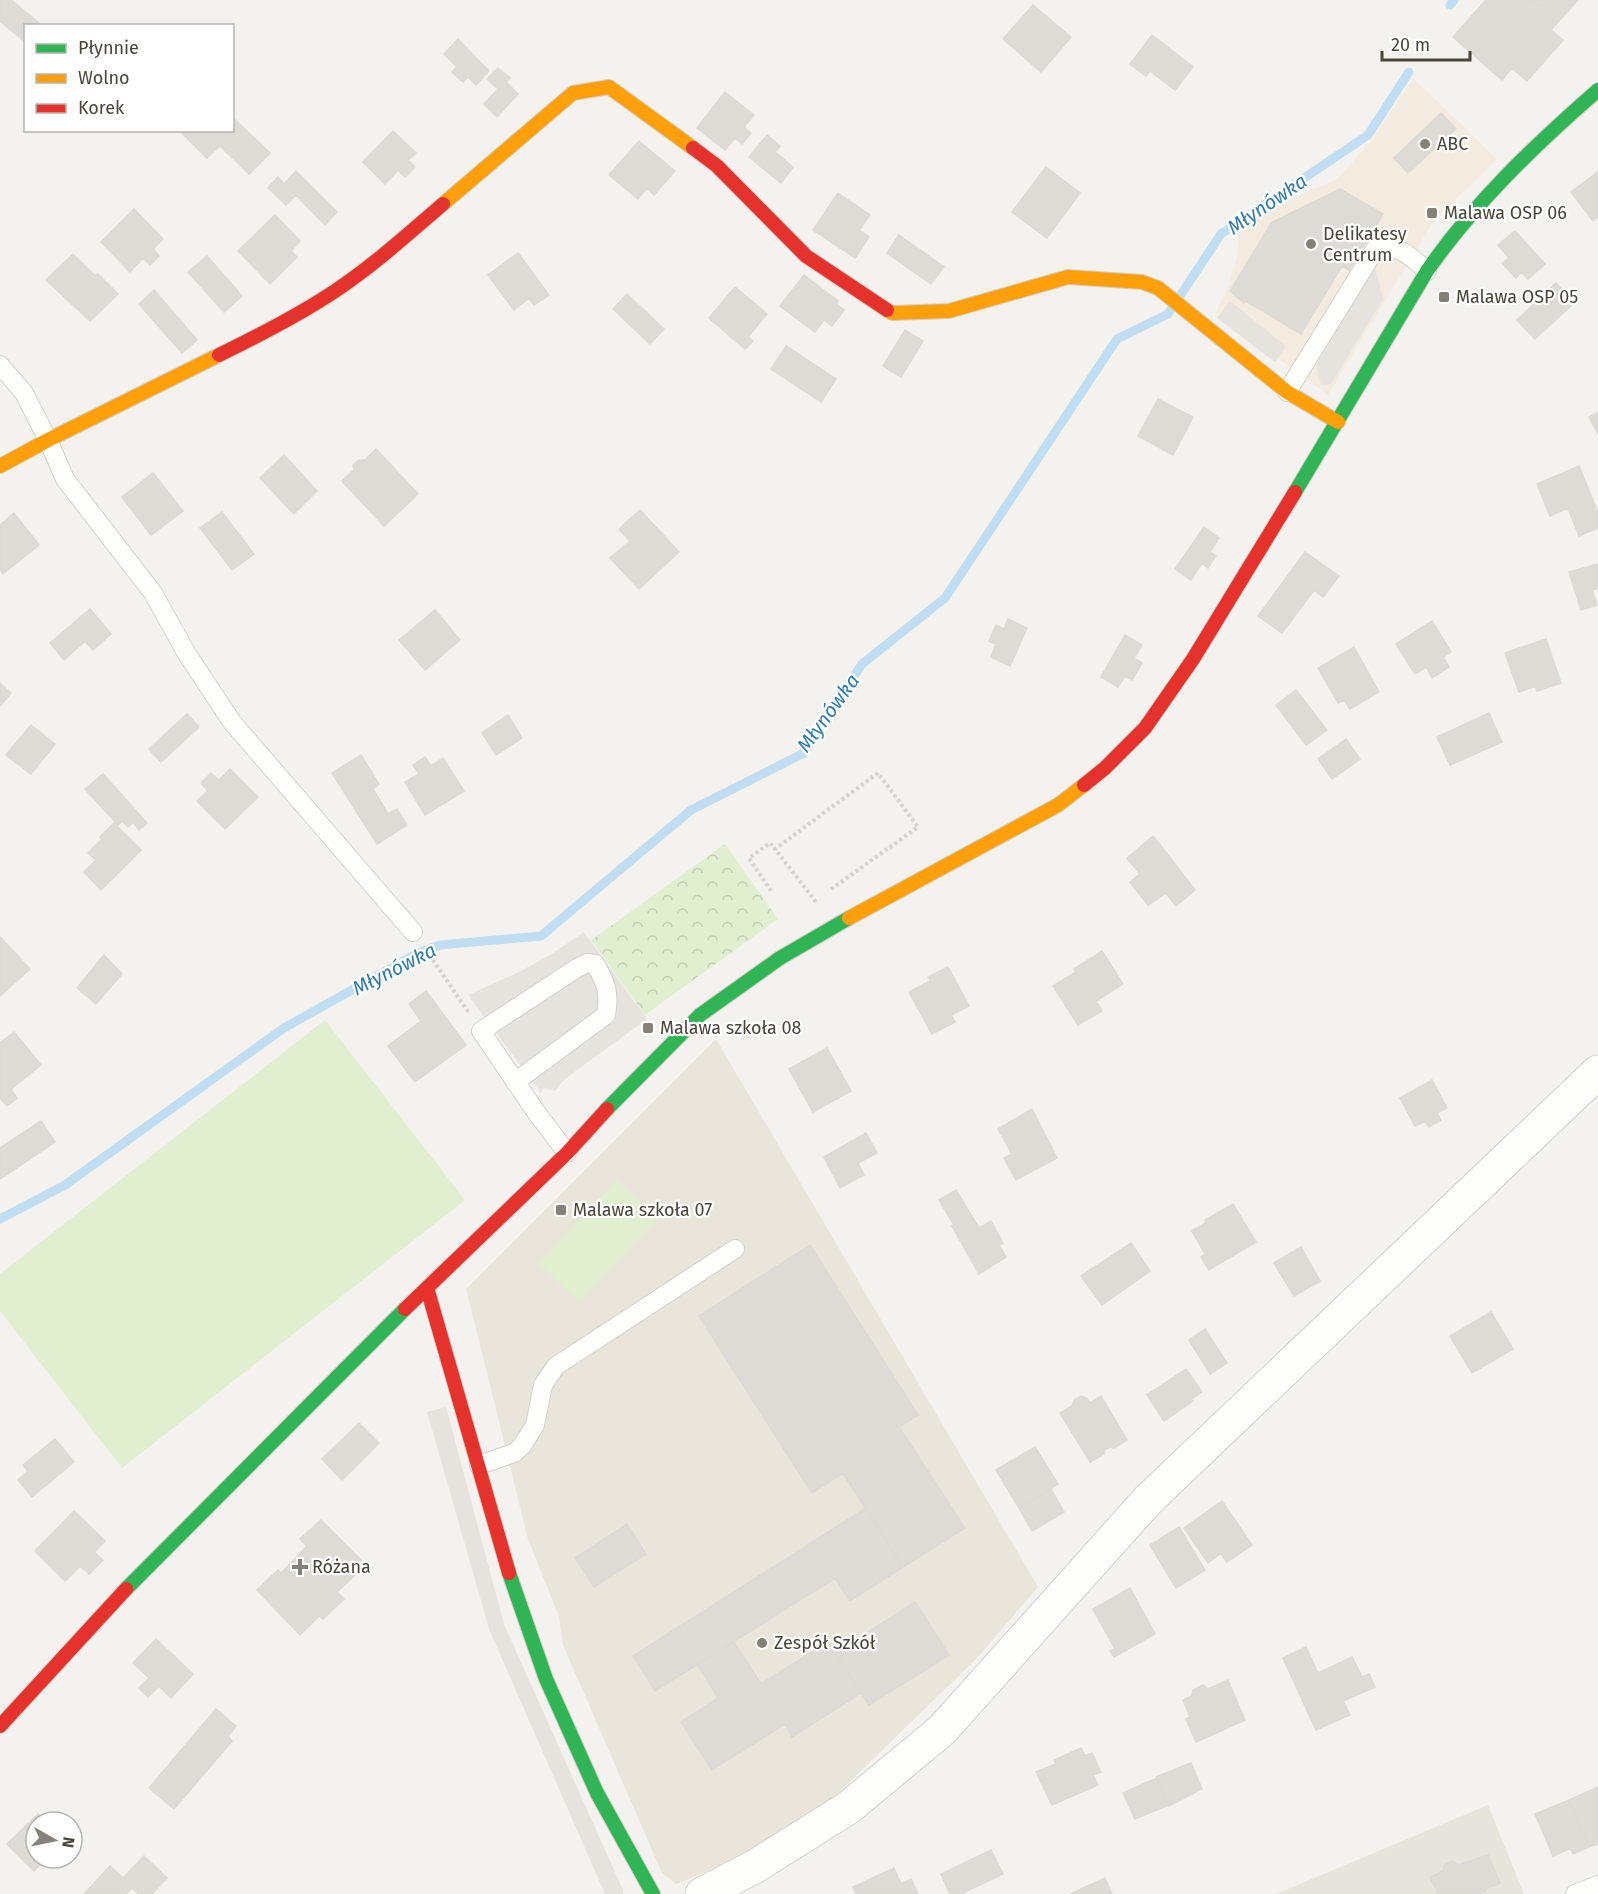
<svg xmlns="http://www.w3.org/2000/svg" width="1598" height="1894" font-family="'Fira Sans',sans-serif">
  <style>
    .residential { fill: #e7e4dc }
    .commercial { fill: #f3ebdf }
    .education { fill: #eae5da }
    .park { fill: url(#park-crowns) }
    .pitch { fill: #e1eecf }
    .parking { fill: #e6e3df }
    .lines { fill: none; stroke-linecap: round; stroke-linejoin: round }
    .stream { stroke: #c0ddf1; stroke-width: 9 }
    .building { fill: #dedbd6; stroke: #dcd9d4; stroke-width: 1.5 }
    .lane-casing { stroke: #d2d0cb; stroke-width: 20 }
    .street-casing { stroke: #d2d0cb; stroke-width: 35 }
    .fast-casing { stroke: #d3cfc5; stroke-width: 16 }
    .slow-casing { stroke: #d3cfc5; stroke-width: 16 }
    .jam-casing { stroke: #d3cfc5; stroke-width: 16 }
    .path { stroke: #d3d2cc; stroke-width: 4; stroke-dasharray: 3 3; stroke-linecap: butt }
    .lane { stroke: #fdfdfc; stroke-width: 18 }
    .street { stroke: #fdfdfc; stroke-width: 33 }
    .fast { stroke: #30b455; stroke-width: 14 }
    .slow { stroke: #ff9f0a; stroke-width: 14 }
    .jam { stroke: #e5322d; stroke-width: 14 }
    .poi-dot { fill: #868178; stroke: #fff; stroke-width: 2 }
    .labels { text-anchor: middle; stroke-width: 4.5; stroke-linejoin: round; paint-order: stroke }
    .poi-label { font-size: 18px; fill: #4b4439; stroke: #fff; text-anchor: start }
    .water-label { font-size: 20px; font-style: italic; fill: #2e7ab2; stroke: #fff }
  </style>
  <defs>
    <pattern id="park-crowns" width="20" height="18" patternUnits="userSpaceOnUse" patternTransform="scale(1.5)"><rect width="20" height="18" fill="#e1eecf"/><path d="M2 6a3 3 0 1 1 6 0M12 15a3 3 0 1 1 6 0" fill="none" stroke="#c3cdb2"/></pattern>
  </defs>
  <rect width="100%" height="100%" fill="#f4f2ee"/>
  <path class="residential" d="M1488 1805 1524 1894H1276Z"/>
  <path class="commercial" d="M1413 78 1497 159 1433 222 1328 395 1216 313 1227 289 1237 257 1239 229 1272 207 1337 179 1372 140Z"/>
  <path class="education" d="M716 1039 1038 1587 977 1658 830 1801 727 1864 676 1884 662 1873 563 1645 559 1617 528 1539 466 1289Z"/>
  <path class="park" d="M725 844 778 919 645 1015 591 940Z"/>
  <path class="pitch" d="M325 1020 465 1200 122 1468 0 1311V1274Z
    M617 1180 658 1219 579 1302 538 1263Z"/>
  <path class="parking" d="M1375 267 1383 299 1331 384 1321 385 1316 365Z
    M1230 301 1286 346 1275 362 1217 318Z
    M584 932 647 1019 573 1073 563 1081 555 1091 543 1088 541 1093 468 995 521 971 553 953Z
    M446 1407 504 1624 623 1890V1894H605L489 1629 427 1412Z"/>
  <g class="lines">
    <path class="stream" d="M1450 5 1454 0
      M0 1219 65 1185 284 1028 418 953 440 945 541 936 691 810 804 753 862 664 945 598 1117 339 1168 314 1221 234 1368 135 1409 72"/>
  </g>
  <path class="building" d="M0 0H11L39 23 36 26H26L24 41 0 21Z
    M1486 0H1532L1557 23 1551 30 1563 40 1527 81 1512 68 1502 80 1453 37Z
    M1532 0H1578L1557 23Z
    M1033 5 1071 37 1041 72 1003 39Z
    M1152 35 1193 67 1175 90 1150 71 1146 76 1130 64Z
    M458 39 489 71 476 85 468 77 463 82 452 72 457 67 444 54Z
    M498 68 510 78 506 82 518 94 497 117 484 104 498 89 487 79Z
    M725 92 754 115 744 127 751 133 742 144 735 138 725 150 697 128Z
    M1441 113 1456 129 1408 173 1394 158Z
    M232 117 270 153 249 174 220 146 207 158 179 130H232Z
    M393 131 416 153 408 160 415 167 405 177 398 170 385 184 363 162Z
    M767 135 780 146 775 152 793 167 781 183 749 157Z
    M639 141 675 171 654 195 647 188 638 199 609 175Z
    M1046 167 1080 193 1047 238 1012 212Z
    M296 171 337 212 325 225 296 195 286 205 268 188 278 177 284 184Z
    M1598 172V217L1593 221 1571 192Z
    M1340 189 1383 214 1349 270 1342 266 1301 334 1246 301 1244 303 1230 291 1272 222Z
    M838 193 870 215 859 230 869 237 855 258 813 230Z
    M134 209 163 239 153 249 159 256 150 265 143 258 130 272 101 242Z
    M275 215 300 241 291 251 297 257 270 284 238 251Z
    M1515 231 1545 264 1528 279 1521 272 1516 278 1502 263 1509 258 1498 245Z
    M899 235 944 267 931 284 887 253Z
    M518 253 549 295 534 305 529 298 514 310 488 275Z
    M73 254 95 276 98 274 118 294 90 321 46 280Z
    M207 256 242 296 224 312 188 272Z
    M804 275 838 301 836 304 844 310 832 326 824 320 815 332 780 306Z
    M1556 283 1574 303 1535 339 1517 320Z
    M735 287 767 314 748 337 753 341 745 349 709 318Z
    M154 290 197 340 182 353 139 304Z
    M627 294 664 329 650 344 613 309Z
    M905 330 923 341 901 377 883 366Z
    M786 346 836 379 821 402 771 369Z
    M1158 399 1193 417 1173 455 1138 436Z
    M1598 412V434L1589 417Z
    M376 449 418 494 384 526 342 481 354 470 353 465 359 460H365Z
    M284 455 317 491 294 514 260 478Z
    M1579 466 1598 513V528L1579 536 1568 508 1550 516 1537 484Z
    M153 473 183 511 151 535 122 497Z
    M640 510 679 552 639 589 610 558 630 541 619 529Z
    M222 512 254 554 232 570 200 528Z
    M14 513 39 545 3 574 0 569V525Z
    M1204 527 1219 538 1210 552 1216 556 1208 568 1202 563 1191 580 1175 569Z
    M1305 552 1339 576 1323 597 1314 590 1282 633 1258 616Z
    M1598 564V588L1592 590 1597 605 1581 610 1569 572Z
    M90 609 111 634 93 650 85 641 64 660 50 643Z
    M435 610 460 640 425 670 399 640Z
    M1008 619 1027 628 1010 666 991 657 996 644 989 641 996 625 1004 629Z
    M1432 621 1451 652 1443 657 1449 667 1432 678 1426 667 1415 674 1396 644Z
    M1125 635 1142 645 1134 658 1142 663 1132 680 1125 676 1118 687 1101 677Z
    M1546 639 1561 683 1537 691 1535 686 1519 692 1505 653Z
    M1354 647 1379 692 1350 709 1344 700 1338 703 1318 668Z
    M0 683 11 693 0 706Z
    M1296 690 1327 730 1306 745 1276 705Z
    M1489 713 1502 742 1450 765 1437 737Z
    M187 714 199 727 161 762 149 749Z
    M508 715 522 738 496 755 482 733Z
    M31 725 55 744 31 774 6 755Z
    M1346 739 1360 759 1332 779 1318 759Z
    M361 755 379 784 373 789 388 814 397 809 407 825 377 844 332 773Z
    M425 757 431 766 443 758 464 791 425 815 405 782 419 774 413 765Z
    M230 769 258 797 225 829 197 801 208 791 201 783 211 773 219 780Z
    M103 774 147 823 139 830 133 822 128 827 122 821 118 825 85 789Z
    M114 823 141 850 101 890 84 872 96 860 88 853 102 839 100 837Z
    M1153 836 1195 890 1176 906 1166 893 1148 905 1130 882 1140 874 1127 858Z
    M0 937 30 969 0 996Z
    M1102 951 1123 984 1096 1001 1102 1011 1078 1025 1053 986 1076 972 1074 969Z
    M104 955 122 974 96 1004 77 988Z
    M948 967 969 1006 951 1015 955 1022 932 1034 909 992 930 981 928 977Z
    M426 991 466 1045 415 1082 388 1046 421 1021 409 1004Z
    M14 1032 41 1065 11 1089 17 1098 7 1106 0 1098V1043Z
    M827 1048 851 1091 813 1112 789 1069Z
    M1432 1080 1447 1108 1437 1113 1441 1120 1429 1127 1425 1121 1415 1126 1400 1098Z
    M1032 1109 1057 1158 1016 1180 1004 1158 1012 1154 998 1129Z
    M41 1121 55 1142 0 1179V1148Z
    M866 1133 877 1153 858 1163 864 1175 840 1188 824 1157Z
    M956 1190 979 1228 991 1221 1003 1243 999 1245 1006 1257 979 1274 952 1226 954 1225 939 1200Z
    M1233 1204 1256 1242 1209 1270 1201 1257 1205 1254 1192 1231 1206 1223 1205 1220Z
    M1131 1243 1150 1271 1102 1305 1081 1276Z
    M810 1245 918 1415 899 1427 965 1528 903 1567 843 1473 812 1493 699 1316Z
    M1301 1247 1320 1281 1294 1296 1274 1263Z
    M1491 1312 1513 1349 1472 1373 1450 1336Z
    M1205 1329 1227 1363 1210 1374 1189 1340Z
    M1186 1369 1202 1392 1191 1399 1193 1401 1164 1421 1147 1395Z
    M1081 1396 1087 1398 1090 1403 1101 1396 1127 1440 1114 1448 1110 1447 1104 1450V1454L1090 1462 1060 1413 1072 1406 1074 1400Z
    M359 1423 379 1443 342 1480 322 1459Z
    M55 1439 74 1462 32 1497 18 1480 28 1471 23 1465Z
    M1035 1447 1058 1484 1019 1508 996 1470Z
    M1051 1489 1064 1512 1032 1531 1019 1508Z
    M1222 1501 1252 1545 1227 1562 1221 1553 1208 1563 1184 1528Z
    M866 1508 903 1567 850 1601 835 1578 655 1691 633 1656Z
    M74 1511 105 1541 94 1552 103 1560 89 1574 80 1566 65 1581 35 1551Z
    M321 1520 366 1565 337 1592 344 1599 323 1619 319 1616 300 1635 257 1590 278 1570 281 1573 307 1546 300 1539Z
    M627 1524 646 1554 594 1587 575 1558Z
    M1179 1527 1205 1570 1176 1588 1150 1545Z
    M1130 1588 1155 1634 1114 1657 1110 1651 1115 1649 1093 1609Z
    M915 1602 949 1655 869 1705 835 1653Z
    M156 1639 193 1674 171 1698 159 1686 148 1697 139 1688 149 1678 133 1663Z
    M734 1642 761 1684 828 1642 861 1693 792 1737 785 1724 712 1770 681 1722 718 1698 697 1664Z
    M1306 1647 1318 1673 1352 1657 1362 1677 1369 1674 1375 1687 1343 1701 1350 1715 1316 1730 1283 1658Z
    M1228 1680 1245 1720 1196 1742 1186 1719 1190 1717 1183 1700 1192 1696 1193 1690 1203 1685 1208 1689Z
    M216 1709 236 1726 228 1736 232 1741 174 1809 149 1788Z
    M1081 1748 1085 1756 1092 1753 1101 1772 1093 1775 1098 1785 1052 1805 1036 1772 1056 1764 1054 1760Z
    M1191 1763 1202 1789 1169 1806 1156 1777Z
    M1157 1778 1168 1805 1135 1819 1123 1793Z
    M1598 1787V1844L1589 1847 1569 1800Z
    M1569 1800 1589 1847 1573 1854 1571 1848 1553 1856 1535 1814Z
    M38 1814 47 1822H36V1858H47L34 1871 7 1844Z
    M991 1850 1003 1874 961 1894H950L941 1874Z
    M1488 1855 1500 1883 1484 1889 1486 1891 1479 1894H1438L1430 1877 1443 1871 1444 1865 1453 1861 1458 1865Z
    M144 1856 167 1878 152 1894H139L132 1888 126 1894H84L110 1866 123 1878Z
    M894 1868 901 1884 911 1879 918 1894H856L853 1887Z
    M1105 1878 1112 1894H1070Z"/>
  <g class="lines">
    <defs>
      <path id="lane" d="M0 365 24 393 48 440 65 479 153 593 187 654 232 722 413 932
        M1287 392 1376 248C1402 246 1409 255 1427 271
        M515 1082 606 1015C610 994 606 982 595 964L587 963 577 968 481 1031 536 1112 567 1153
        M479 1465 514 1453 522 1446 535 1425 543 1385 556 1366 735 1249
        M1575 1894 1598 1885"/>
      <path id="street" d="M702 1894 754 1867 848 1808 942 1730 1148 1500 1598 1072"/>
      <path id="fast" d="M1295 492 1427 271C1475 202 1535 145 1598 90
        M607 1109 700 1015 780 958 849 918
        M509 1573 546 1679 597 1793 653 1894
        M126 1589 405 1309"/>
      <path id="slow" d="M443 204 573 93 609 87 693 148
        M887 310 892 313 949 311 1068 277 1142 282 1158 288 1287 392 1338 422
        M0 466 48 440 219 355
        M849 918 1058 805 1084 785"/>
      <path id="jam" d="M693 148 717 166 806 256 887 310
        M219 355C258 336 299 315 335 291 374 265 408 234 443 204
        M1084 785 1105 768 1145 728 1193 659 1295 492
        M427 1288 509 1573
        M405 1309 567 1153 607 1109
        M0 1726 126 1589"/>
    </defs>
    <use href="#lane" class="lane-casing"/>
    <use href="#street" class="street-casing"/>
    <use href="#fast" class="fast-casing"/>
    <use href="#slow" class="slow-casing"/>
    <use href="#jam" class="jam-casing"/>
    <path class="path" d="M771 891 749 858 770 843 775 849
      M816 902 775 849 878 773 918 827 830 890
      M426 950 469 1013"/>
    <use href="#lane" class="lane"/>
    <use href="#street" class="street"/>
    <use href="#fast" class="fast"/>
    <use href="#slow" class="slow"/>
    <use href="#jam" class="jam"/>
  </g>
  <g class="poi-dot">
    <circle cx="1425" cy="144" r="6"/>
    <rect x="1426" y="207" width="12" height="12" rx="3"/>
    <circle cx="1311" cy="244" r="6"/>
    <rect x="1438" y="291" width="12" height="12" rx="3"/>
    <rect x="642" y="1022" width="12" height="12" rx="3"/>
    <rect x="555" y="1204" width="12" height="12" rx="3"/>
    <path d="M297 1558h6v6h6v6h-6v6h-6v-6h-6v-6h6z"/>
    <circle cx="762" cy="1643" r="6"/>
  </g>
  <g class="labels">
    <g class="poi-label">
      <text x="1437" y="150">ABC</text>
      <text x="1444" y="219">Malawa OSP 06</text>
      <text x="1323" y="240">Delikatesy<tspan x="1323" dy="21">Centrum</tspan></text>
      <text x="1456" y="303">Malawa OSP 05</text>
      <text x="660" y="1034">Malawa szkoła 08</text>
      <text x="573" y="1216">Malawa szkoła 07</text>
      <text x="312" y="1573">Różana</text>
      <text x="774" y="1649">Zespół Szkół</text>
    </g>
    <g class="water-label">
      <text transform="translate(1267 204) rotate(-34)" y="7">Młynówka</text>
      <text transform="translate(828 713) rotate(-54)" y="7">Młynówka</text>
      <text transform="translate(394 969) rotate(-27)" y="7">Młynówka</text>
    </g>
  </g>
  <rect x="24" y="24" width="210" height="108" fill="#ffffff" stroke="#b7b4b0" stroke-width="1.5"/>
  <rect x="36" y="44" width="30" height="9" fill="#30b455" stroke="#b7b4b0" stroke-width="1.5"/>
  <text x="78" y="54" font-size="18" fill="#4b4439">Płynnie</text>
  <rect x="36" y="74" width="30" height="9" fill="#ff9f0a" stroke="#b7b4b0" stroke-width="1.5"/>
  <text x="78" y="84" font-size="18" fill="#4b4439">Wolno</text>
  <rect x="36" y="104" width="30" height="9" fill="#e5322d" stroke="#b7b4b0" stroke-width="1.5"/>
  <text x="78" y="114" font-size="18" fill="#4b4439">Korek</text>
  <g transform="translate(54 1840) rotate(99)"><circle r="28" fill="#ffffff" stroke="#b7b4b0" stroke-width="1.5"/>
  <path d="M0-4.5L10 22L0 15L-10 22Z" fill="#868178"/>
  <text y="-9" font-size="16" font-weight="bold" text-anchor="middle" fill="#4b4439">N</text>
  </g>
  <path d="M1382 51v9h88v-9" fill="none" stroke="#4b4439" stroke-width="3"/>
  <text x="1391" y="51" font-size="18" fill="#4b4439" stroke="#ffffff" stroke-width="4.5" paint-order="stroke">20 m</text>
</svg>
